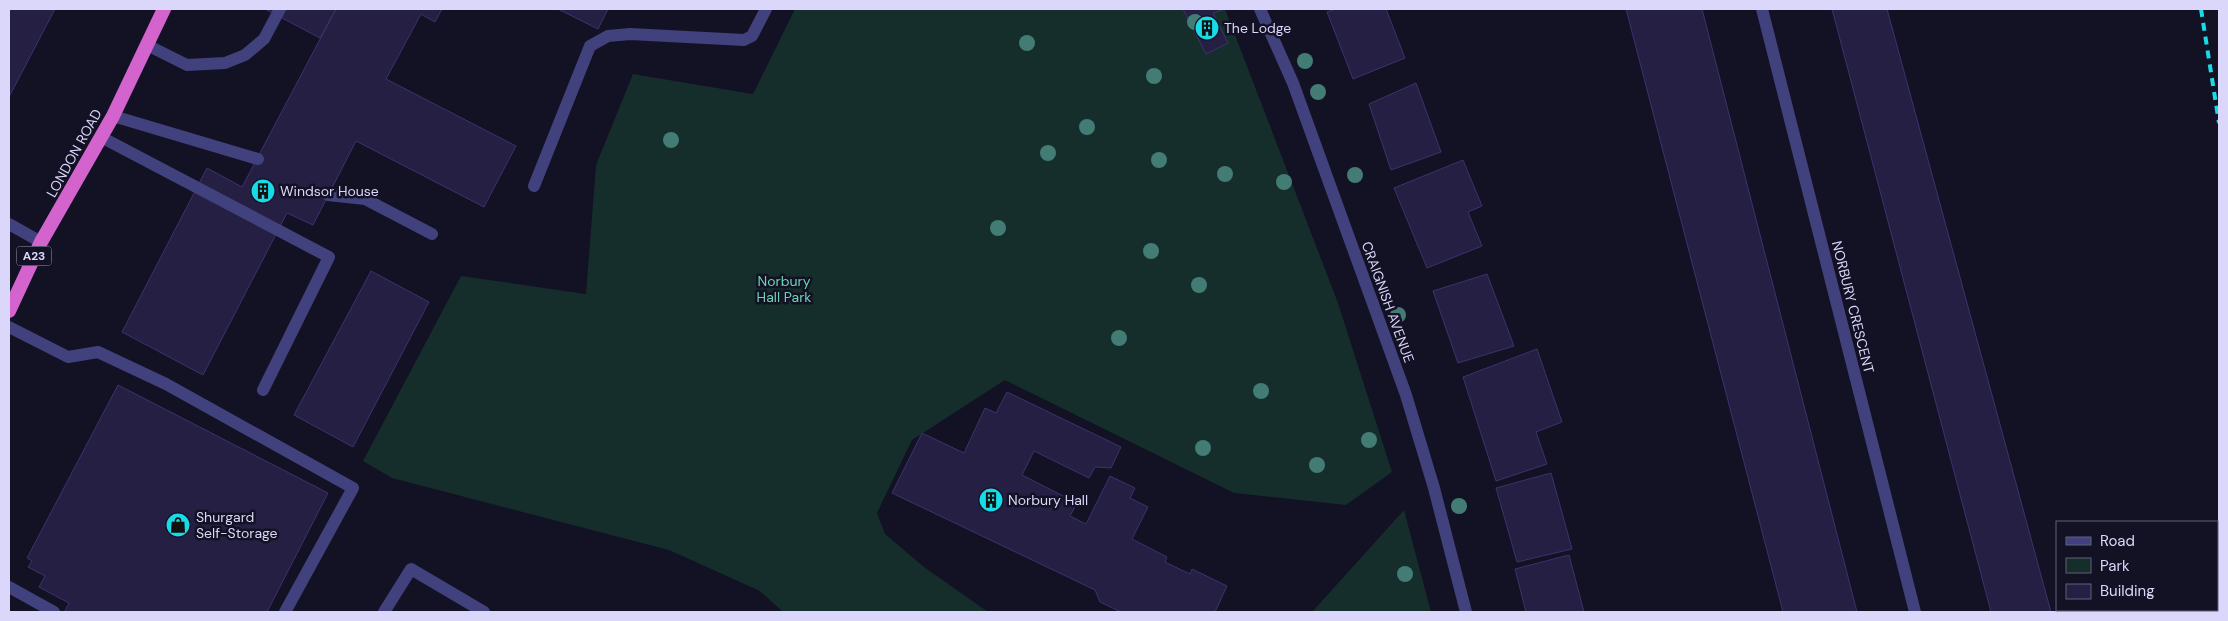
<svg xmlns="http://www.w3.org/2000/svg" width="2228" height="621" font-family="'DM Sans',sans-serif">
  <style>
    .green { fill: #152d2b }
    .building { fill: #251f43; stroke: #3c336c }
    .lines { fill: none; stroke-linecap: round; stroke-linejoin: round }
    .service { stroke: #41417e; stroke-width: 12 }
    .minor { stroke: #41417e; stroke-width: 12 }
    .trunk { stroke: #d464cd; stroke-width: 14 }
    .rail { stroke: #17dce8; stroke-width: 4; stroke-dasharray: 8 6; stroke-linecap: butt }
    .tree { fill: #437c74 }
    .labels { text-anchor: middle; stroke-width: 5; stroke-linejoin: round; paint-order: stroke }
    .shield { fill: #131124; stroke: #9e9cba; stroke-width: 1 }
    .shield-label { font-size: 12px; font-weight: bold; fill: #dad7fb }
    .poi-label { font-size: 14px; fill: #dad7fb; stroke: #131124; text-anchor: start }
    .street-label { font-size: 14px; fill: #dad7fb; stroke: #131124 }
    .park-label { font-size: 14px; fill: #6ad4b5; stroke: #131124 }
  </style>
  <rect width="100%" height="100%" fill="#131124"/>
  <path class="green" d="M795 9H1225L1338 303 1392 472 1346 505 1234 493 1005 380 912 440 877 513 885 534 924 567 988 612H783L760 591 669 550 392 478 363 461 461 276 586 294 596 165 633 74 753 94Z
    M1404 510 1431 612H1312Z"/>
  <path class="building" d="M9 9H55L9 97Z
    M265 9H336L320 38Z
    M336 9H442L435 22 421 14 386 79 516 146 484 207 356 141 313 225 287 213 203 375 122 332 207 168 242 187Z
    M558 9H608L598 29Z
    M1183 9H1225L1213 13 1228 43 1206 54Z
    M1336 9H1386L1405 58 1353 79 1327 12Z
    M1626 9H1702L1857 612H1783Z
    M1832 9H1887L2051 612H1991Z
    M1416 83 1441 152 1391 170 1369 104Z
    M1463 160 1482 206 1468 212 1482 246 1427 268 1394 188Z
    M371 271 429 302 353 447 294 415Z
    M1487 274 1514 346 1458 363 1433 291Z
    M1537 349 1562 422 1536 432 1547 464 1496 481 1463 377Z
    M118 385 328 493 267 612H68L65 611 69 603 39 587 45 576 28 567 32 561 27 558Z
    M1007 392 1121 447 1111 468 1095 467 1089 478 1034 451 1022 475 1077 503 1070 516 1086 524 1110 476 1135 488 1130 498 1148 507 1132 539 1167 557 1165 562 1190 574 1192 569 1227 586 1215 612H1121L1100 602 1095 590 892 493 922 433 964 453 985 408 996 413Z
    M1551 473 1572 549 1517 562 1496 488Z
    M1569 555 1584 612H1526L1515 569Z"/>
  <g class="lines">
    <path class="service" d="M147 45 187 65 225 63 245 55 264 39 280 9
      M113 116 258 159
      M101 137 329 257 263 390
      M534 186 590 46 608 36 630 34 744 40 752 36 766 9
      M328 195 365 199 432 234
      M9 327 68 357 98 352 166 384 353 488 285 612
      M9 587 54 612
      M384 612 411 569 484 612"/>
    <path class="minor" d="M1260 9 1293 83 1406 395 1434 488 1466 612
      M1762 9 1915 612
      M9 224 41 242"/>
    <path class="trunk" d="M9 311 41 242 113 116 164 9"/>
    <path class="rail" d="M2201 9 2219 123"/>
  </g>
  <g class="tree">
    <circle cx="1195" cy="22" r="8"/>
    <circle cx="1027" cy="43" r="8"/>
    <circle cx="1305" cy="61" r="8"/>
    <circle cx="1154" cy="76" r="8"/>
    <circle cx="1318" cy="92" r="8"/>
    <circle cx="1087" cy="127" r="8"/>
    <circle cx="671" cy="140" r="8"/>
    <circle cx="1048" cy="153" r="8"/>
    <circle cx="1159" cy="160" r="8"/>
    <circle cx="1225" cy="174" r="8"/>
    <circle cx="1355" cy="175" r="8"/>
    <circle cx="1284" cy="182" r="8"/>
    <circle cx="998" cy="228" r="8"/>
    <circle cx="1151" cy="251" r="8"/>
    <circle cx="1199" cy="285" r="8"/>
    <circle cx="1398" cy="315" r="8"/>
    <circle cx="1119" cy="338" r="8"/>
    <circle cx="1261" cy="391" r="8"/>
    <circle cx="1369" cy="440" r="8"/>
    <circle cx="1203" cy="448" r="8"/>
    <circle cx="1317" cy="465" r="8"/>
    <circle cx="1459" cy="506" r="8"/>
    <circle cx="1405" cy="574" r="8"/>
  </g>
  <defs>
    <symbol id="building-disc" viewBox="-11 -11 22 22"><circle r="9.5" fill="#17dce8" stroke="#131124"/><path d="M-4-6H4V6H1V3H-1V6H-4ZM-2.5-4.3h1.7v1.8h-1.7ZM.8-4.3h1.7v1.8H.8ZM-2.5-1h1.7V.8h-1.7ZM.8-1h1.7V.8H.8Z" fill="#111"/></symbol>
    <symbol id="shop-disc" viewBox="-11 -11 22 22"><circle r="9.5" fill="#17dce8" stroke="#131124"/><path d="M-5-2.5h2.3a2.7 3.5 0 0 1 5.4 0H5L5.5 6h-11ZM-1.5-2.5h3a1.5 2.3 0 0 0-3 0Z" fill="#111"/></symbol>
  </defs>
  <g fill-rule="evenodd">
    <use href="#building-disc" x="1193" y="14" width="28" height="28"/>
    <use href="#building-disc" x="249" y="177" width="28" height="28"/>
    <use href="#building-disc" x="977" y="486" width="28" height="28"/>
    <use href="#shop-disc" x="164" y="511" width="28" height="28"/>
  </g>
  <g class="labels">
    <rect class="shield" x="16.5" y="246.5" width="35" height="19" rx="4"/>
    <g class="shield-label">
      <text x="34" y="260">A23</text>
    </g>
    <g class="poi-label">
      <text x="1224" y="33">The Lodge</text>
      <text x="280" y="196">Windsor House</text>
      <text x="1008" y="505">Norbury Hall</text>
      <text x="196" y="522">Shurgard<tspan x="196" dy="16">Self-Storage</tspan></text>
    </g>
    <g class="street-label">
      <text transform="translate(74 153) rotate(-61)" y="5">LONDON ROAD</text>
      <text transform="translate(1388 302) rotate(70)" y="5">CRAIGNISH AVENUE</text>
      <text transform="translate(1853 307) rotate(76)" y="5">NORBURY CRESCENT</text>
    </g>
    <g class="park-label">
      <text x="784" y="286">Norbury<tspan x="784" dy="16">Hall Park</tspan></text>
    </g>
  </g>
  <rect width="2228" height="621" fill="none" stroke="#dad7fb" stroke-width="20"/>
  <rect x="2056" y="521" width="162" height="90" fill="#131124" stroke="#63607a"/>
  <rect x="2066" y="537" width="25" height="8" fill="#41417e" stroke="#63607a"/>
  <text x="2100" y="546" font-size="15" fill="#dad7fb">Road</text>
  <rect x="2066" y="558" width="25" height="15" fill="#152d2b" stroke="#63607a"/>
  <text x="2100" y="571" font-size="15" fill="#dad7fb">Park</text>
  <rect x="2066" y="584" width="25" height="15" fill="#251f43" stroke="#63607a"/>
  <text x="2100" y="596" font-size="15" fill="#dad7fb">Building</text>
</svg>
